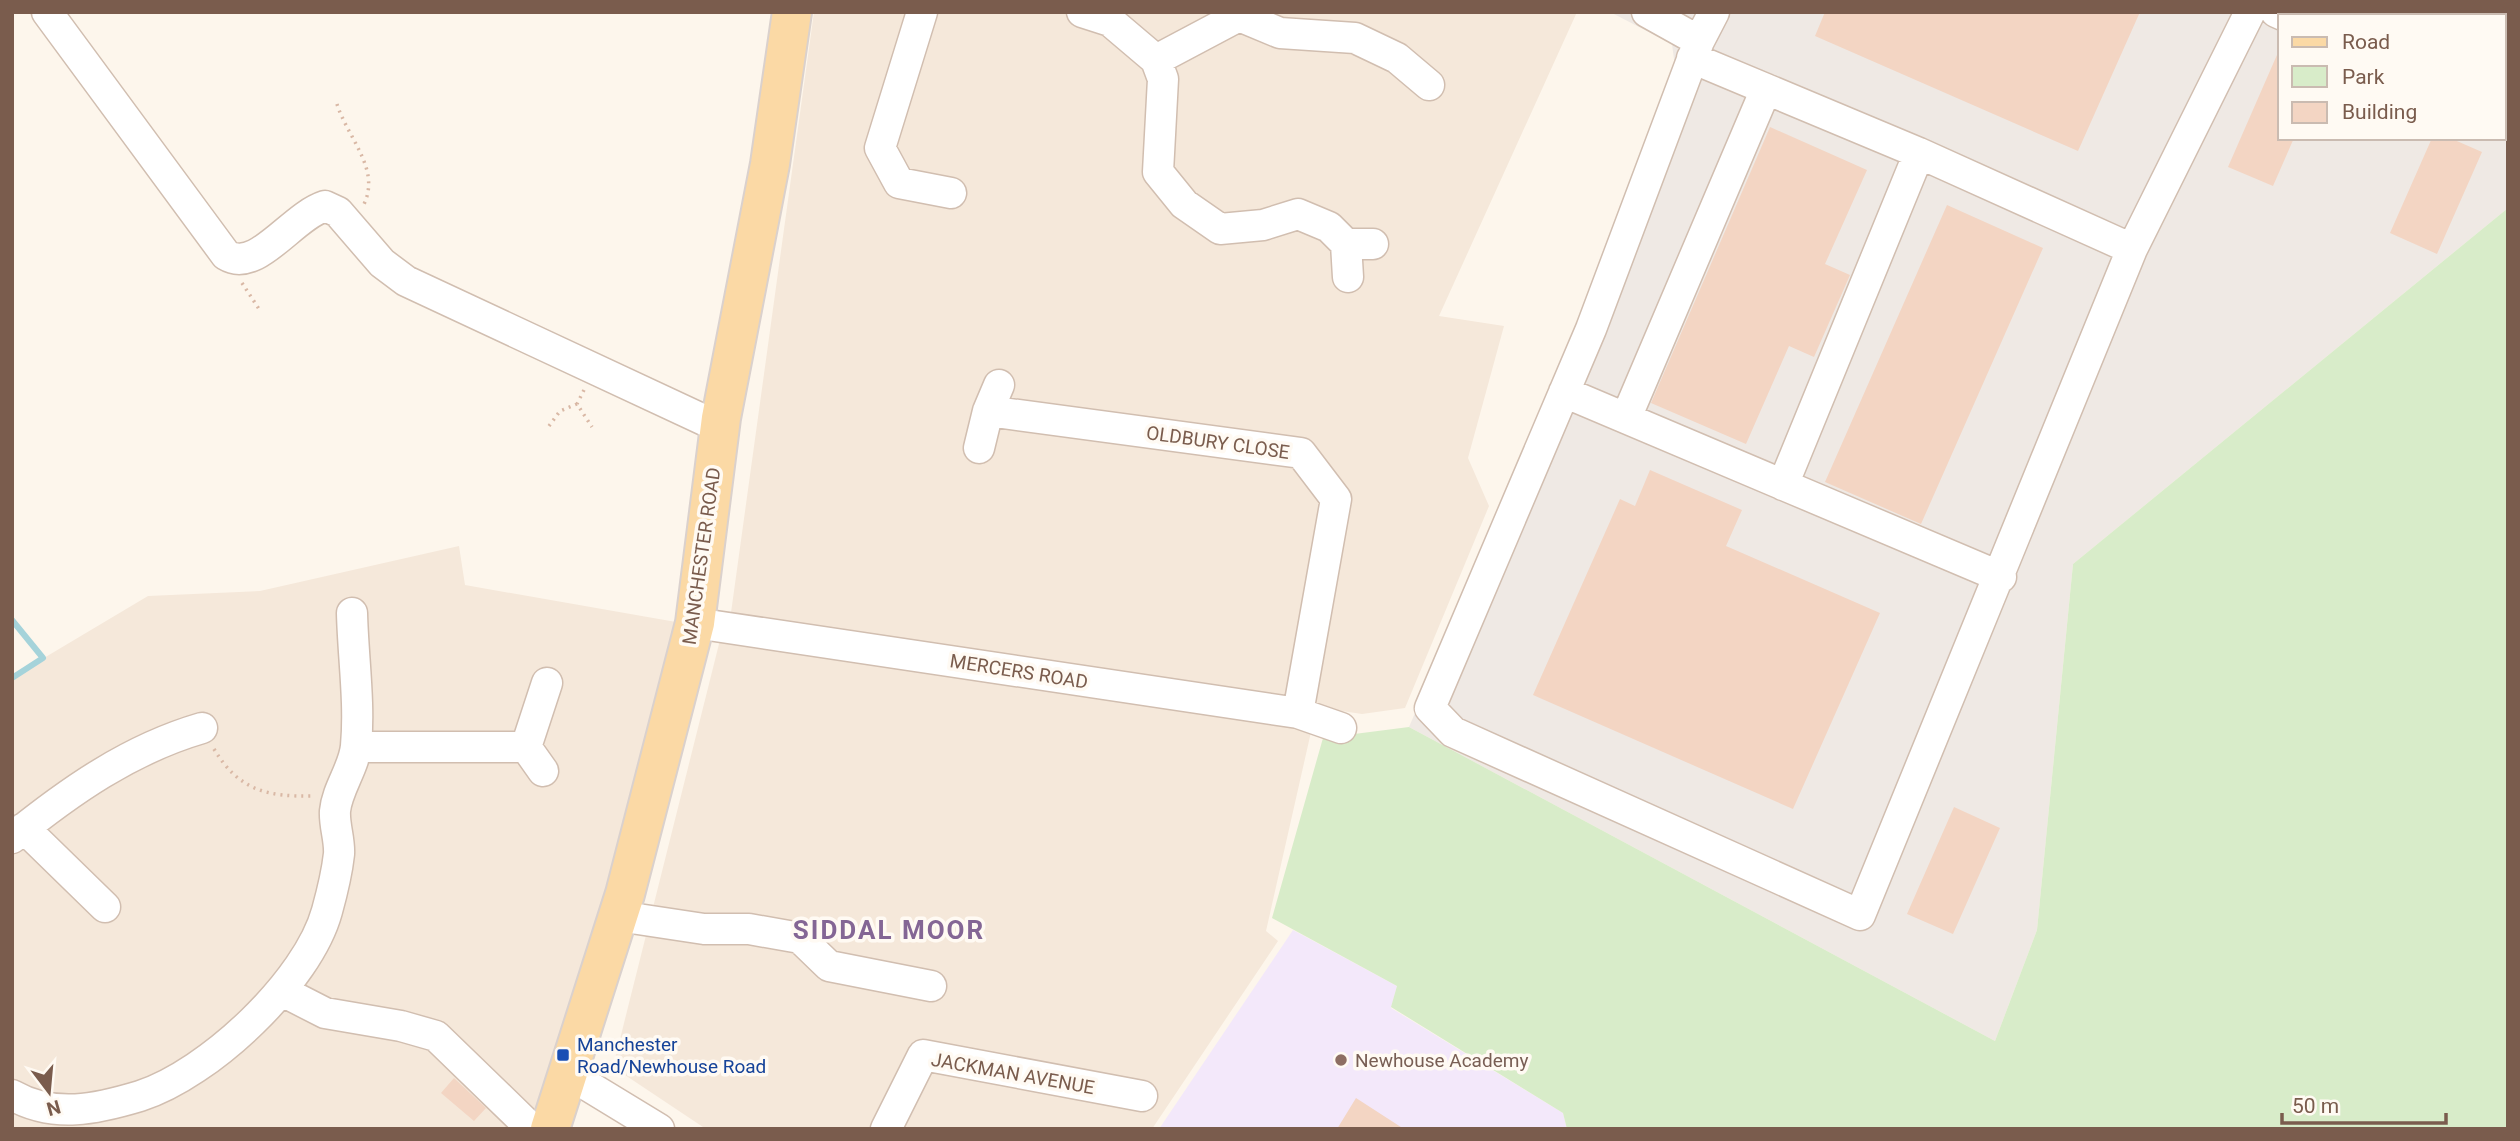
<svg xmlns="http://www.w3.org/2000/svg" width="2520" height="1141" font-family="Roboto,sans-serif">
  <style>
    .residential { fill: #f5e8da }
    .industrial { fill: #efe9e4 }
    .education { fill: #f3e8fa }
    .green { fill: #d8ecc9 }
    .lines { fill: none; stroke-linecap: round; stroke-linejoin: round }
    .stream { stroke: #a5d3da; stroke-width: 6 }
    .building { fill: #f3d5c3 }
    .minor-casing { stroke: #d1beb0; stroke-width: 33 }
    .major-casing { stroke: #dad1cd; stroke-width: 42 }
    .path { stroke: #d9b8a5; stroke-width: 3.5; stroke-dasharray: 2 5; stroke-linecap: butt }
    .minor { stroke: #fff; stroke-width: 30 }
    .major { stroke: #fbd9a5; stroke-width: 38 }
    .transit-dot { fill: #1a4fb4; stroke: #fffaf3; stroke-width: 2.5 }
    .education-dot { fill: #8d6e63; stroke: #fffaf3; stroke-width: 2.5 }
    .labels { text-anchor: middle; stroke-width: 7; stroke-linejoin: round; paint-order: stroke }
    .street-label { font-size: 19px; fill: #7a5c4d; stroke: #fffaf3 }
    .transit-label { font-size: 19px; fill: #164399; stroke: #fffaf3; text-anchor: start }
    .education-label { font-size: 19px; fill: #785e54; stroke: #fffaf3; text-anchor: start }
    .district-label { font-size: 26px; font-weight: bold; letter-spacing: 2px; fill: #846695; stroke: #fffaf3 }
  </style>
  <rect width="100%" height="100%" fill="#fdf6ec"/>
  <path class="residential" d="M814 12H1577L1439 316 1504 326 1468 458 1489 506 1405 708 1362 714 730 620Z
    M459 546 465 585 676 622 613 900 539 1129H12V677L148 596 260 591Z
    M720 640 1214 711 1311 732 1266 931 1278 941 1152 1129H706L613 1067Z"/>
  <path class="industrial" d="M1610 12H2463L2466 16H2280V138H2504V64L2508 69V208L2073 564 2037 930 1995 1041 1409 727 1588 312 1675 67 1672 44Z"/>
  <path class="education" d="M1293 930 1397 986 1391 1008 1563 1113 1567 1129H1159Z"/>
  <path class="green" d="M2508 208V1129H1567L1563 1113 1391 1007 1397 986 1272 918 1323 738 1409 727 1995 1041 2037 930 2073 564Z"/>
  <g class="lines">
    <path class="stream" d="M12 620 43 658 12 678"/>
  </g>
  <path class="building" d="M1825 12H2140L2078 151 1815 36Z
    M2280 48V138H2294L2273 186 2228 167Z
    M1770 127 1867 170 1825 264 1850 275 1814 357 1789 346 1746 444 1651 403Z
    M2432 138H2450L2482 152 2437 254 2390 233Z
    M1947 205 2043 248 1921 524 1825 482Z
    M1650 470 1742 510 1726 546 1880 613 1793 809 1533 695 1620 499 1635 506Z
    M1954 807 2000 828 1953 934 1907 914Z
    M454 1078 486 1108 474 1121 441 1093Z
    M1356 1098 1404 1129H1337Z"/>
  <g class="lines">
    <defs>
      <path id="minor" d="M47 12 226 255C257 274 291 217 325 206L338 212 382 263 406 281 706 421 720 423
        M922 12 880 148 899 183 951 193
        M1082 12 1110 21 1156 60 1163 79 1158 172 1184 204 1220 229 1263 225 1298 214 1329 227 1346 244 1348 277
        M1647 12 1699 41
        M1714 12 1699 41 1591 329 1430 708 1453 732 1860 915 2132 249 2250 12
        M2276 12 2285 16
        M1692 58 1919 153 2132 249
        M1156 60 1239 16 1280 33 1355 38 1397 58 1429 85
        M1346 244H1373
        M1564 392 2001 577
        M988 411 1301 453 1336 499 1298 713
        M1626 418 1766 89
        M979 448 988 411 999 385
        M1783 485 1919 153
        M695 623 1298 713 1341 728
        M356 747H526
        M543 771 526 747 547 683
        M24 828 105 907
        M12 838C70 791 130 749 202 728
        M618 916 704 929H749L800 938 829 966 931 986
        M282 991 325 1013 401 1026 436 1036 532 1129
        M567 1073 659 1129
        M12 1095C54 1119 97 1109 140 1096 209 1074 308 981 327 911 332 893 337 872 339 854 340 840 334 825 335 811 337 789 354 768 356 746 360 703 353 656 352 613
        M886 1129 923 1055 1142 1096"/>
      <path id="major" d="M550 1129 625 894 695 623 721 418 770 164 792 12"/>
    </defs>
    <use href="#minor" class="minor-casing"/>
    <use href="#major" class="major-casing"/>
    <path class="path" d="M337 104C347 137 381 169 364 204
      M242 283 261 312
      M584 390 577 404 592 427
      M549 426 560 411 577 404
      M214 749C239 791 268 797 314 796"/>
    <use href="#minor" class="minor"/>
    <use href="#major" class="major"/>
  </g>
  <rect class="transit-dot" x="556" y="1048" width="14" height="14" rx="3.5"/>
  <circle class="education-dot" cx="1341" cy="1060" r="7"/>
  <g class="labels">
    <g class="street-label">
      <text transform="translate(1218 442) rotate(8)" y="7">OLDBURY CLOSE</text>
      <text transform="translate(701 556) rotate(-82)" y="7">MANCHESTER ROAD</text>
      <text transform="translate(1019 671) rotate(9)" y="7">MERCERS ROAD</text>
      <text transform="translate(1013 1073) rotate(10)" y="7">JACKMAN AVENUE</text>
    </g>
    <g class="transit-label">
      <text x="577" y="1051">Manchester<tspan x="577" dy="22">Road/Newhouse Road</tspan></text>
    </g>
    <g class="education-label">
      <text x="1355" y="1067">Newhouse Academy</text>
    </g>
    <g class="district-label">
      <text x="889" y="939">SIDDAL MOOR</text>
    </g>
  </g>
  <rect width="2520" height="1141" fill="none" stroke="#7a5c4d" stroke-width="28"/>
  <rect x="2278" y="14" width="228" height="126" fill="#fffaf3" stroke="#cabbb1" stroke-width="2"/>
  <rect x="2292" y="37" width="35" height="10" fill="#fbd9a5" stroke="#cabbb1" stroke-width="2"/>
  <text x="2342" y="49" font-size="21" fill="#7a5c4d">Road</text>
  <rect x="2292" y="66" width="35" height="21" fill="#d8ecc9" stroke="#cabbb1" stroke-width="2"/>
  <text x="2342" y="84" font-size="21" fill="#7a5c4d">Park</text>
  <rect x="2292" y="102" width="35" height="21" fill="#f3d5c3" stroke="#cabbb1" stroke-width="2"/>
  <text x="2342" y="119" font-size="21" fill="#7a5c4d">Building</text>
  <g transform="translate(49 1092) rotate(164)" stroke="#fffaf3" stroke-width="5" paint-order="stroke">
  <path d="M0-5L12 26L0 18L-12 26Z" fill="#7a5c4d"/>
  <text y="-10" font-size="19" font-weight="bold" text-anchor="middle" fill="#7a5c4d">N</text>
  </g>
  <path d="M2282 1113v10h164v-10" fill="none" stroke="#7a5c4d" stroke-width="3.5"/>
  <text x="2292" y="1113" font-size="21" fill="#7a5c4d" stroke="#fffaf3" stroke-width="5" paint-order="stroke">50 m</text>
</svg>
